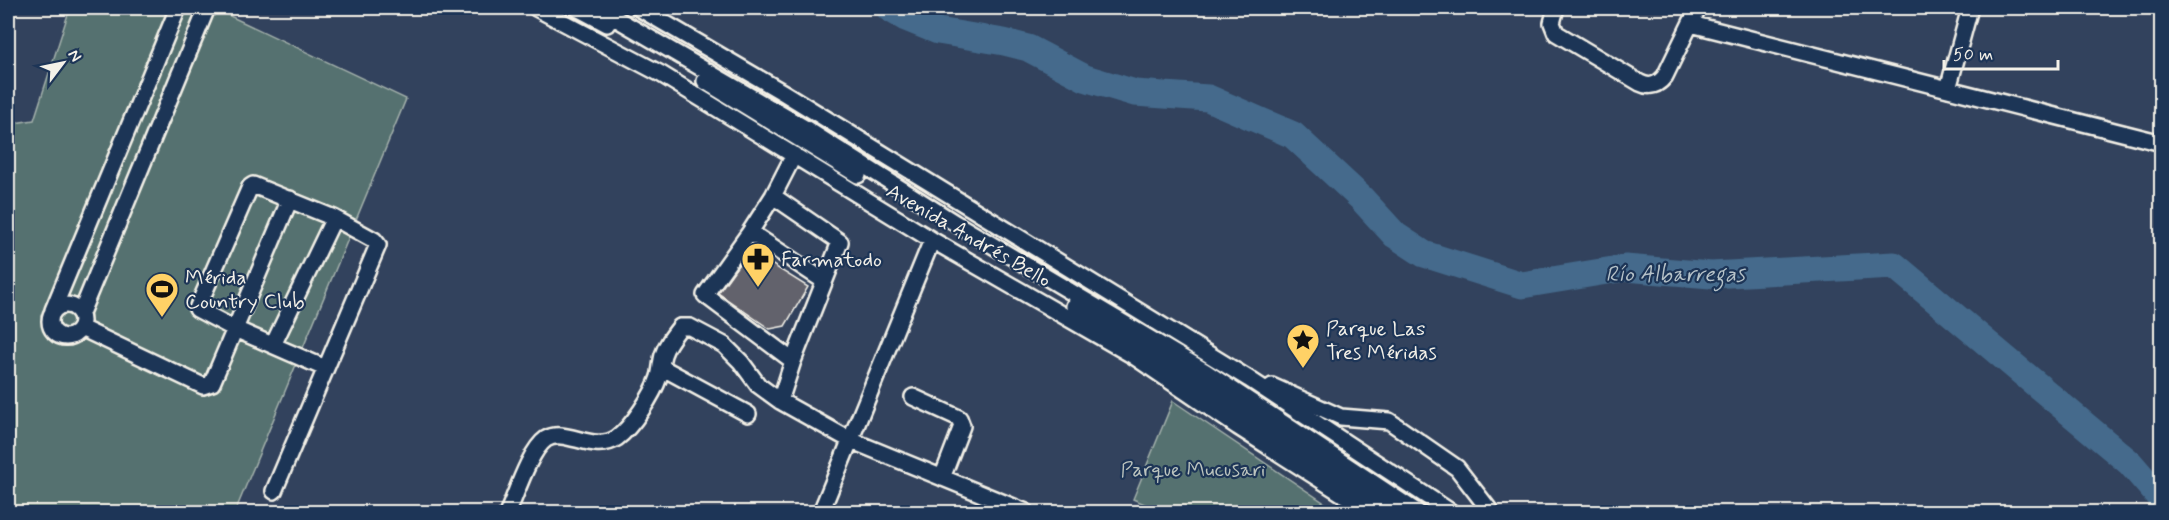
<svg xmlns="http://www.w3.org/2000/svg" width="2169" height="520" font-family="Mynerve,sans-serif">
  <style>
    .green { fill: #55716f; stroke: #a4b1ac; stroke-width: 1.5 }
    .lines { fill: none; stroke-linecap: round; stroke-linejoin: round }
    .river { stroke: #446b8c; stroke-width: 27 }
    .building { fill: #62626c; stroke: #f4f1e8; stroke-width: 1.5 }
    .minor-casing { stroke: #f4f1e8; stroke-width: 20 }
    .minor { stroke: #1d3557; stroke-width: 15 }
    .labels { text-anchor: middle; stroke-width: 4.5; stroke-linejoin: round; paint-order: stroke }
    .street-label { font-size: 21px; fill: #f4f1e8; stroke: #1d3557 }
    .poi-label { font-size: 21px; fill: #f4f1e8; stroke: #1d3557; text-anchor: start }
    .park-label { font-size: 21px; fill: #bcc4be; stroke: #1d3557 }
    .water-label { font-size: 22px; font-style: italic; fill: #b6c2c8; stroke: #1d3557 }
  </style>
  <rect width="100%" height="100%" fill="#32425d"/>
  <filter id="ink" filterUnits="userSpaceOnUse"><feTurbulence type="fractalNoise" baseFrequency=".0167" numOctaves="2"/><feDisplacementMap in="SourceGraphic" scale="12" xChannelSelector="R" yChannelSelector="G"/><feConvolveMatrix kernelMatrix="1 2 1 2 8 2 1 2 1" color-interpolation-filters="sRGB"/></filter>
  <g filter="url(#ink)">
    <path class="green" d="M70 8H213L406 99 235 512H8V124L34 120Z
      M1173 401 1338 512H1163L1133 499Z"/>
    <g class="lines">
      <path class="river" d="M889 8 906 18 938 31 1004 42 1028 48 1085 78 1135 93 1208 98 1293 135 1361 198 1395 235 1424 254 1522 285 1625 268 1711 275 1894 265 2130 463 2162 500"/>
    </g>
    <path class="building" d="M749 250 808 287 785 326 770 329 718 293Z"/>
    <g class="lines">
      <defs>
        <path id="minor" d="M536 8 661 74 932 240 1132 355 1238 427 1371 512
          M577 8 607 24
          M598 8 808 130 955 223 1206 372 1417 512
          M639 8 784 93 1249 379 1451 512
          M1556 8 1552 23 1556 33 1640 83C1650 88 1658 85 1665 76L1698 8
          M1691 24 2162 143
          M705 81 858 175
          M1948 89 1970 8
          M773 196 840 242 793 361 780 401
          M750 232 824 281
          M50 321a16 16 0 1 1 32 0a16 16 0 1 1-32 0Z
          M1074 306 1183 374 1394 512
          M53 310 178 8
          M81 313 207 8
          M81 328 203 386 212 383 290 199
          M273 345 334 218
          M793 361 705 295 750 232 773 196 794 155
          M661 367 748 414
          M1272 386 1341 417 1389 421 1457 468 1491 512
          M913 397 959 418 962 426 942 478
          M274 491 378 245 374 240 334 218 253 185 250 187 197 309 235 329 325 368
          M508 512C516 494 530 450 546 439 566 427 593 454 617 438 632 427 653 395 659 377 661 370 661 362 663 355 666 345 673 336 680 327H690L724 345 741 362 758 385 780 401 850 440 1026 512
          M821 512 932 240"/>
      </defs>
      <use href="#minor" class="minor-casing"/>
      <use href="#minor" class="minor"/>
    </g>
  </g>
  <defs>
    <symbol id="pharmacy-pin" viewBox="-11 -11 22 30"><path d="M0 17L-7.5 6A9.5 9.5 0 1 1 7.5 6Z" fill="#ffd166" stroke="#1d3557"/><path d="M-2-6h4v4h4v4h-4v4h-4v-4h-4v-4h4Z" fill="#111"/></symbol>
    <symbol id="stadium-pin" viewBox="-11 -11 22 30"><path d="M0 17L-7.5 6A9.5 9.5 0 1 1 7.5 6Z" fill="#ffd166" stroke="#1d3557"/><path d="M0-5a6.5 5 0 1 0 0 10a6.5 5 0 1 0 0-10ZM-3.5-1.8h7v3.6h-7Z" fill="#111"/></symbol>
    <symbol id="sight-pin" viewBox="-11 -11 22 30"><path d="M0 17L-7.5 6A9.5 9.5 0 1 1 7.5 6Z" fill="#ffd166" stroke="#1d3557"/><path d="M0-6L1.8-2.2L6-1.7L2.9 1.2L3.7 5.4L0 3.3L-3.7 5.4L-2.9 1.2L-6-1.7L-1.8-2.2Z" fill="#111"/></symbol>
  </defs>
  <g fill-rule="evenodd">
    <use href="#pharmacy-pin" x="739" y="240" width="38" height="52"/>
    <use href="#stadium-pin" x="143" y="270" width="38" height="52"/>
    <use href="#sight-pin" x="1284" y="321" width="38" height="52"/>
  </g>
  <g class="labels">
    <g class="street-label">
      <text transform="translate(969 235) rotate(30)" y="7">Avenida Andrés Bello</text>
    </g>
    <g class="poi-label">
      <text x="781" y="266">Farmatodo</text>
      <text x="185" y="284">Mérida<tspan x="185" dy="24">Country Club</tspan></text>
      <text x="1326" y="335">Parque Las<tspan x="1326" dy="24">Tres Méridas</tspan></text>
    </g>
    <g class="park-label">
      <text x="1193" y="476">Parque Mucusari</text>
    </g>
    <g class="water-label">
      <text x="1675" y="281">Río Albarregas</text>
    </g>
  </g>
  <rect width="2169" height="520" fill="none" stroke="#1d3557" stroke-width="30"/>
  <rect x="15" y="15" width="2139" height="490" fill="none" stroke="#f4f1e8" stroke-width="2" filter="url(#ink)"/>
  <g transform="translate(63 63) rotate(58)" stroke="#1d3557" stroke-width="4.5" paint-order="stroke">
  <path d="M0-4.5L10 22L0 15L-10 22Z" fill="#f4f1e8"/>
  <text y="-9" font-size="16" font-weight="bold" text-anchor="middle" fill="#f4f1e8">N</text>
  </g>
  <path d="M1944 60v9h114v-9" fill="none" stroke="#f4f1e8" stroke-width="3"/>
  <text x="1953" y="60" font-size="18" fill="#f4f1e8" stroke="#1d3557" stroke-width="4.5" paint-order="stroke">50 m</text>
</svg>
